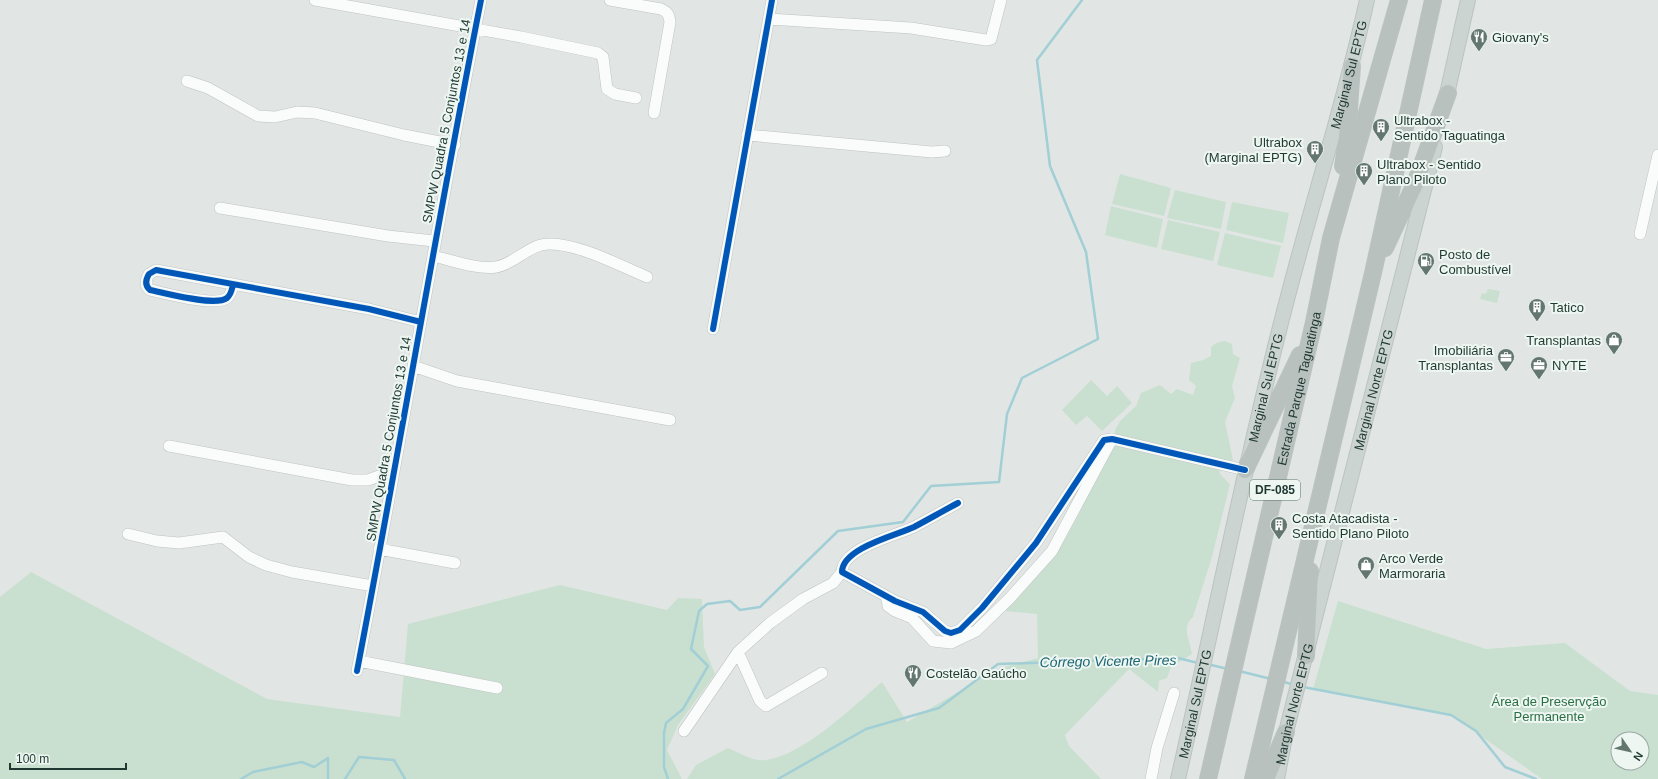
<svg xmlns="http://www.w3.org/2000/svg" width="1658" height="779" font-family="Arial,sans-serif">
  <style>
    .green { fill: #c9e0d0; fill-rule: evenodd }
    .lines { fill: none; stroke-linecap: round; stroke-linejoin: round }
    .stream { stroke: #a1cfd5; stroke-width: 2.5 }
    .minor-casing { stroke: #bec3c1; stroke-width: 12 }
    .major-casing { stroke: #bbc3c1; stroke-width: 16 }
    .highway-casing { stroke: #bbc3c1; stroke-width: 18 }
    .minor { stroke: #fafbfb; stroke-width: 11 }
    .major { stroke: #ccd4d1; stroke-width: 14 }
    .highway { stroke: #b9c1bf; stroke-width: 16 }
    .cycleway-casing { stroke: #eef6f2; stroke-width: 8 }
    .cycleway { stroke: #0057b8; stroke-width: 6 }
    .labels { text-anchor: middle; stroke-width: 4; stroke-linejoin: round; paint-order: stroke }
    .shield { fill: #eef6f2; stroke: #5d726c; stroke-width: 1 }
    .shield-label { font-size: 12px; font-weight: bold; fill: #1f3932 }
    .poi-label { font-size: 13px; fill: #1f3932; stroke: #eef6f2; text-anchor: start }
    .street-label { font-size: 13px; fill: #1f3932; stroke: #eef6f2 }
    .park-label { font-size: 13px; fill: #2a6f44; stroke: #eef6f2 }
    .water-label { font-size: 14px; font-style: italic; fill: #1b6673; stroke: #eef6f2 }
  </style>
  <rect width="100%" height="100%" fill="#e1e6e4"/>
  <path class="green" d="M1120 174 1171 188 1164 216 1112 204Z
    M1175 190 1226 202 1221 229 1167 218Z
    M1232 202 1289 213 1283 243 1226 230Z
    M1111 206 1163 219 1157 248 1105 235Z
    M1168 220 1220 232 1213 261 1161 249Z
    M1225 233 1281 246 1273 278 1217 265Z
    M1488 289 1500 291 1497 303 1480 299 1482 293 1486 294Z
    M1225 341 1232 344 1233 354 1240 358 1232 386 1235 398 1225 422 1233 460 1219 468 1220 474 1230 484 1212 557 1193 617C1181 628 1190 639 1192 654L1171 667 1167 678 1159 681 1158 692 1129 669 1065 735 1069 746 1101 779H687L696 765 728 748C739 753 754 762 766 760 804 755 853 706 882 682L907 722 997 669 1038 658 1037 614 1005 611 1056 555 1079 514 1103 460 1115 436V430L1120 421 1136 406 1141 393 1160 385 1171 394 1177 389 1193 395 1196 386 1189 380 1191 363 1203 360 1211 356V347L1216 343Z
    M1091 380 1107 396 1117 386 1132 403 1102 431 1087 416 1076 425 1062 410Z
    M31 572 267 699 400 717 408 624 560 585 667 610 678 598 702 599 704 647 715 674 678 725 667 750 682 779H0V597Z
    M1338 601 1486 649 1565 643 1630 691 1658 695V779H1542L1451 715 1313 689ZM1618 739H1642V763H1618Z"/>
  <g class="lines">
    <path class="stream" d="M1207 664 1228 669
      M1239 671 1271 679
      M1281 681 1294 685
      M1303 687 1451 715 1476 731 1505 767 1536 779
      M241 779 253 772 302 762 314 767 328 758V779
      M345 779 359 757 394 760 405 779
      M668 779 664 767V733L666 723 683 709 708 666 691 649 699 611 707 604 730 601 740 610 760 607 838 531 903 522 931 486 999 482 1007 414 1022 378 1098 339 1086 252 1050 166 1037 60 1082 0
      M778 779 866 729 939 708 998 664 1178 658 1198 663"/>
    <defs>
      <path id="minor" d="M315 0 521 37 598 53 603 57 607 89 615 94 636 98
        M610 0 661 9C668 12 669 15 670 22L654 113
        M769 19 911 28 986 40 991 39 1001 0
        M187 81 208 88 258 116 275 117 297 112 315 113 404 135 455 145
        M747 135 932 152 945 151
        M220 208 388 236 434 241
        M1640 234 1658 155
        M433 256C451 260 478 270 496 267 515 264 529 244 549 244 577 243 621 266 647 277
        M233 285C232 289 231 295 227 298 215 307 165 293 150 290 144 285 146 279 149 274L156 270 369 309 421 322
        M713 329 772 0
        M413 366 457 381 670 420
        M169 446 352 480H368L393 471
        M958 503C943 511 929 519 914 527 897 535 842 548 842 572L895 601 923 612 945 631 951 633 960 630 982 608 1036 543 1104 440 1112 439 1245 470
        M128 534 157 541 179 543 223 537 249 557 266 565 292 572 373 586
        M379 549 455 563
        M887 597 888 606 895 611 912 618 933 641 951 643 976 631 1010 598 1052 551 1112 439
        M738 652 760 701 766 706 822 673
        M359 661 497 688
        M357 671C400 447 437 223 481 0
        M684 731 738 652 770 623 803 599 833 583 842 572
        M1151 779 1157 748 1174 693"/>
      <g id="major">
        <path d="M1445 103 1468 0"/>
        <path id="s1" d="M1178 779C1213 626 1243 471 1282 319 1309 212 1343 108 1367 0"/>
        <path id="s2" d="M1277 779 1286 732 1435 147"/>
      </g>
      <g id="highway">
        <path d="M1343 166 1347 138 1352 66"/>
        <path d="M1385 248 1415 184 1448 93"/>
        <path d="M1245 470 1300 355"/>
        <path d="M1306 656 1310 571"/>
        <path id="s3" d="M1208 779 1314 322 1331 238 1399 0"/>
        <path d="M1253 779 1373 273 1433 0"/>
        <path d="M1266 779 1286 732"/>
      </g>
    </defs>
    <use href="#minor" class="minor-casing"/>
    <use href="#major" class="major-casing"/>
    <use href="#highway" class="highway-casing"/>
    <use href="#minor" class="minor"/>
    <use href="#major" class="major"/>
    <use href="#highway" class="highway"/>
    <defs>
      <path id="cycleway" d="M233 285C232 289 231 295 227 298 215 307 165 293 150 290 144 285 146 279 149 274L156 270 369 309 421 322
        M713 329 772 0
        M958 503C943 511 929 519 914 527 897 535 842 548 842 572L895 601 923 612 945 631 951 633 960 630 982 608 1036 543 1104 440 1112 439 1245 470
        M357 671C400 447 437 223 481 0"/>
    </defs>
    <use href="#cycleway" class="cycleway-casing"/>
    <use href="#cycleway" class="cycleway"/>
  </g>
  <defs>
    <symbol id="restaurant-pin" viewBox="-11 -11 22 30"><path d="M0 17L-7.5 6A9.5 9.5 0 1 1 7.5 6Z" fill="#637670" stroke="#eef6f2"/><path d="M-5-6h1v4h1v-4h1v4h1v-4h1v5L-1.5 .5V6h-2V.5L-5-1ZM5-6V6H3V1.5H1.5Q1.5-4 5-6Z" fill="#fff"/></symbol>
    <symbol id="building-pin" viewBox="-11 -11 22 30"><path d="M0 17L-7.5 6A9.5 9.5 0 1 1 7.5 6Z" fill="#637670" stroke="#eef6f2"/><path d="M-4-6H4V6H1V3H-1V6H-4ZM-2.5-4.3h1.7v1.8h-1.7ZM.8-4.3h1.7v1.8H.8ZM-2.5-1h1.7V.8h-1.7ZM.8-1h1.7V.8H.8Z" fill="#fff"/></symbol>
    <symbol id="fuel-pin" viewBox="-11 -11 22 30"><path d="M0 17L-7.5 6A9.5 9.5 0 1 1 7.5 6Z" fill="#637670" stroke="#eef6f2"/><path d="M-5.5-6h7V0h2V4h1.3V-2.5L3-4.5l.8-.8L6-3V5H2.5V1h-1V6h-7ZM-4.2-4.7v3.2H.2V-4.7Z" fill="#fff"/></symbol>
    <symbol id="shop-pin" viewBox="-11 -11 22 30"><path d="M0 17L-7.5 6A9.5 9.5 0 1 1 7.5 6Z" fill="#637670" stroke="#eef6f2"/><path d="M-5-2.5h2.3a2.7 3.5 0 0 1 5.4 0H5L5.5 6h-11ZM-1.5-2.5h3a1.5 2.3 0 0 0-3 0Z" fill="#fff"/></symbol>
    <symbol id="office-pin" viewBox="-11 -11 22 30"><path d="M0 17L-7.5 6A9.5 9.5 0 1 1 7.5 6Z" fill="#637670" stroke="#eef6f2"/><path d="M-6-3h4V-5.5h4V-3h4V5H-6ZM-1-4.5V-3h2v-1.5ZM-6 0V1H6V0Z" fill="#fff"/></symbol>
  </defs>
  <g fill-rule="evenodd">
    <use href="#restaurant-pin" x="1469" y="27" width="20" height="27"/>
    <use href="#building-pin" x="1371" y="117" width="20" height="27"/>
    <use href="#building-pin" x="1305" y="139" width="20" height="27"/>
    <use href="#building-pin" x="1354" y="161" width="20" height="27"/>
    <use href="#fuel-pin" x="1416" y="251" width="20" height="27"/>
    <use href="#building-pin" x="1527" y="297" width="20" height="27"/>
    <use href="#shop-pin" x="1604" y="330" width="20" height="27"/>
    <use href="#office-pin" x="1496" y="347" width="20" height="27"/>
    <use href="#office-pin" x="1529" y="355" width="20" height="27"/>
    <use href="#building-pin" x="1269" y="515" width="20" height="27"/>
    <use href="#shop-pin" x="1356" y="555" width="20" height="27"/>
    <use href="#restaurant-pin" x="903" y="663" width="20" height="27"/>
  </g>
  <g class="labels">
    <rect class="shield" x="1250" y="480" width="50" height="20" rx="3"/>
    <g class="shield-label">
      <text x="1275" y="494">DF-085</text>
    </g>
    <g class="poi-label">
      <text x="1492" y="42">Giovany's</text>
      <text x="1394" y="125">Ultrabox -<tspan x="1394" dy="15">Sentido Taguatinga</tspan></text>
      <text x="1302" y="147" text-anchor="end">Ultrabox<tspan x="1302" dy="15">(Marginal EPTG)</tspan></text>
      <text x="1377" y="169">Ultrabox - Sentido<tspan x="1377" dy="15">Plano Piloto</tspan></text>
      <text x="1439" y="259">Posto de<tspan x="1439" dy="15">Combustível</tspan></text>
      <text x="1550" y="312">Tatico</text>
      <text x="1601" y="345" text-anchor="end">Transplantas</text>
      <text x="1493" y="355" text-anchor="end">Imobiliária<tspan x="1493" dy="15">Transplantas</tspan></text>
      <text x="1552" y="370">NYTE</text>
      <text x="1292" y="523">Costa Atacadista -<tspan x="1292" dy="15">Sentido Plano Piloto</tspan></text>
      <text x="1379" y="563">Arco Verde<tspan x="1379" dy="15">Marmoraria</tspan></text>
      <text x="926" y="678">Costelão Gaúcho</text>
    </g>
    <g class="street-label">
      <text dy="5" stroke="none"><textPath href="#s1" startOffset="725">Marginal Sul EPTG</textPath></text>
      <text transform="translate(446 121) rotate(-79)" y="5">SMPW Quadra 5 Conjuntos 13 e 14</text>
      <text dy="5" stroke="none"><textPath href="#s1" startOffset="401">Marginal Sul EPTG</textPath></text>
      <text dy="5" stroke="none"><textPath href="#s3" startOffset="401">Estrada Parque Taguatinga</textPath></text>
      <text dy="5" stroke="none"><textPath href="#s2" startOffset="401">Marginal Norte EPTG</textPath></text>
      <text transform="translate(388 439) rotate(-80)" y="5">SMPW Quadra 5 Conjuntos 13 e 14</text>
      <text dy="5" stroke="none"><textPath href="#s1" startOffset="77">Marginal Sul EPTG</textPath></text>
      <text dy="5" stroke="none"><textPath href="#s2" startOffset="77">Marginal Norte EPTG</textPath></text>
    </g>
    <g class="park-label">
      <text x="1549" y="706">Área de Preservção<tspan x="1549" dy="15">Permanente</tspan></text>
    </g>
    <g class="water-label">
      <text transform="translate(1108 661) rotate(-1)" y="5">Córrego Vicente Pires</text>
    </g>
  </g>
  <g transform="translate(1630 751) rotate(124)"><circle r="19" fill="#eef6f2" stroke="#9baaa5"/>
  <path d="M0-3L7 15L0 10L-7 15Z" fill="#637670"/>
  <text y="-6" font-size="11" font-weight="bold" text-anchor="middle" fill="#1f3932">N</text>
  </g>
  <path d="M10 763v6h116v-6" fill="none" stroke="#1f3932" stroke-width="2"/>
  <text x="16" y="763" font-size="12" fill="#1f3932" stroke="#eef6f2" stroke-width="3" paint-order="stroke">100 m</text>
</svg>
